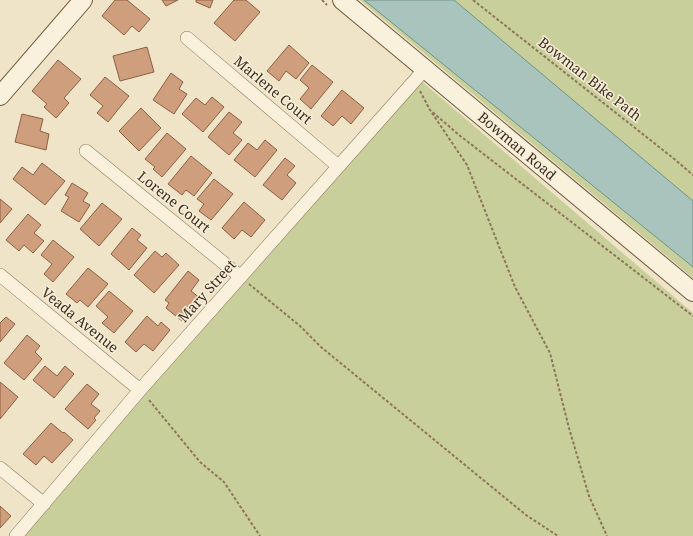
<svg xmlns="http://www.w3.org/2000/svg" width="693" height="536" font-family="'Noto Serif',serif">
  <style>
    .green { fill: #c9cf9b }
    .water { fill: #a9c4bc; stroke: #6f938a }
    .building { fill: #cf9f7d; stroke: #8d5f41 }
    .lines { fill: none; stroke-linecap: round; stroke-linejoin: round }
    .street-casing { stroke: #8d765c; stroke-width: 14 }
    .secondary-casing { stroke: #6f573f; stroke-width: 20 }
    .path { stroke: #8d765c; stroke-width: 2; stroke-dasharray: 3 2; stroke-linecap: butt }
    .street { stroke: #faf1dc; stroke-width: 13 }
    .secondary { stroke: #faf1dc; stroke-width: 18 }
    .labels { text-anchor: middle; stroke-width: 3; stroke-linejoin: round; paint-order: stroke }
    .street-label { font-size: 14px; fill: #3d2e20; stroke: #f7eed8 }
  </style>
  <rect width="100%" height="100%" fill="#f0e4c8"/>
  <path class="green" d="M360 0H693V278Z
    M420 80 693 313V536H20Z"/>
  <path class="water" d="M364 0H454L693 201V267Z"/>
  <path class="building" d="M115 0H127L150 19 139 32 132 26 124 35 102 16Z
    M162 0H178L166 6Z
    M196 0H213L210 8 196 2Z
    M234 0H246L260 12 235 41 214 23Z
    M289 45 309 63 296 79 286 71 279 81 267 71Z
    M147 47 154 72 120 81 113 56Z
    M58 60 81 79 64 98 69 103 56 118 44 107 47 104 32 91Z
    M312 65 333 82 311 109 300 99 309 88 300 80Z
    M171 73 183 82 179 89 187 94 174 114 153 100Z
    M105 77 129 96 108 122 97 113 103 106 90 95Z
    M342 90 364 108 351 124 342 116 333 126 321 116Z
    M212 97 224 107 203 132 182 114 196 98 205 105Z
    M141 108 161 128 139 151 119 131Z
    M229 112 242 122 233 133 242 140 229 155 208 137Z
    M22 114 43 119 40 131 49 134 46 150 15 142Z
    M167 133 186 149 162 177 153 169 155 167 145 159Z
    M265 140 277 150 255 177 234 160 248 143 257 150Z
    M191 156 212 173 194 196 186 190 182 195 168 184Z
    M285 158 295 166 287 175 296 183 282 200 263 185Z
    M42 163 65 181 45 205 13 179 22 167 33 175Z
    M214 179 233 194 211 220 199 211 204 204 197 199Z
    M72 183 88 193 83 201 90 205 79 222 61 211 69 197 65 195Z
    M0 199 12 209 0 223Z
    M244 202 265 220 251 237 242 230 234 239 222 228Z
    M102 203 122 219 99 246 80 229Z
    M28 214 41 225 34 233 44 241 33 253 24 245 19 251 6 240Z
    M132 228 141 235 137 240 147 248 129 270 111 254Z
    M53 240 74 257 53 282 44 274 52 264 41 255Z
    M155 251 162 257 166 253 179 265 154 293 134 275Z
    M88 268 108 284 88 307 80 300 77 303 66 294Z
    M188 271 199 280 191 291 200 298 182 321 166 308 169 303 165 300Z
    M109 291 133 311 114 333 102 323 108 317 96 306Z
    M147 316 158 326 161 322 170 330 153 351 144 344 136 352 125 342Z
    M6 317 15 324 0 342V323Z
    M27 335 40 346 35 352 42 359 24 380 4 363Z
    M45 366 57 376 65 366 74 374 54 398 33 380Z
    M0 382 18 397 0 419Z
    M87 384 99 394 91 404 100 411 94 418 96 420 88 429 65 409Z
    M51 423 63 433 64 432 73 440 52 463 44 456 36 465 23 454Z
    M0 506 11 516 0 528Z"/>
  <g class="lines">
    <defs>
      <path id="street" d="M187 38 338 166
        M86 151 241 277
        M0 275 140 390
        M0 468 44 504
        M16 536 140 390 425 69"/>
      <path id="secondary" d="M342 0 693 292
        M0 96 83 0"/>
    </defs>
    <use href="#street" class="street-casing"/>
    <use href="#secondary" class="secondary-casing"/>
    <path class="path" d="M322 0 327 5
      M473 0 673 158 693 175
      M420 91 430 110 459 135 693 316
      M432 113 467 165 515 287 550 353 569 428 589 496 607 536
      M249 284 300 326 321 347 526 515 558 536
      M149 400 200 462 224 482 260 536"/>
    <use href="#street" class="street"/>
    <use href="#secondary" class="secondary"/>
  </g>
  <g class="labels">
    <g class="street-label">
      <text transform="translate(590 79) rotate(38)" y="5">Bowman Bike Path</text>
      <text transform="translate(273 90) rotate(40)" y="5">Marlene Court</text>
      <text transform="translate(517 146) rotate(40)" y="5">Bowman Road</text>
      <text transform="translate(174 202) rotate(39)" y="5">Lorene Court</text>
      <text transform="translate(207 291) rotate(-48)" y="5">Mary Street</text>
      <text transform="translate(80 320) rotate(39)" y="5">Veada Avenue</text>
    </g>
  </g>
</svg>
